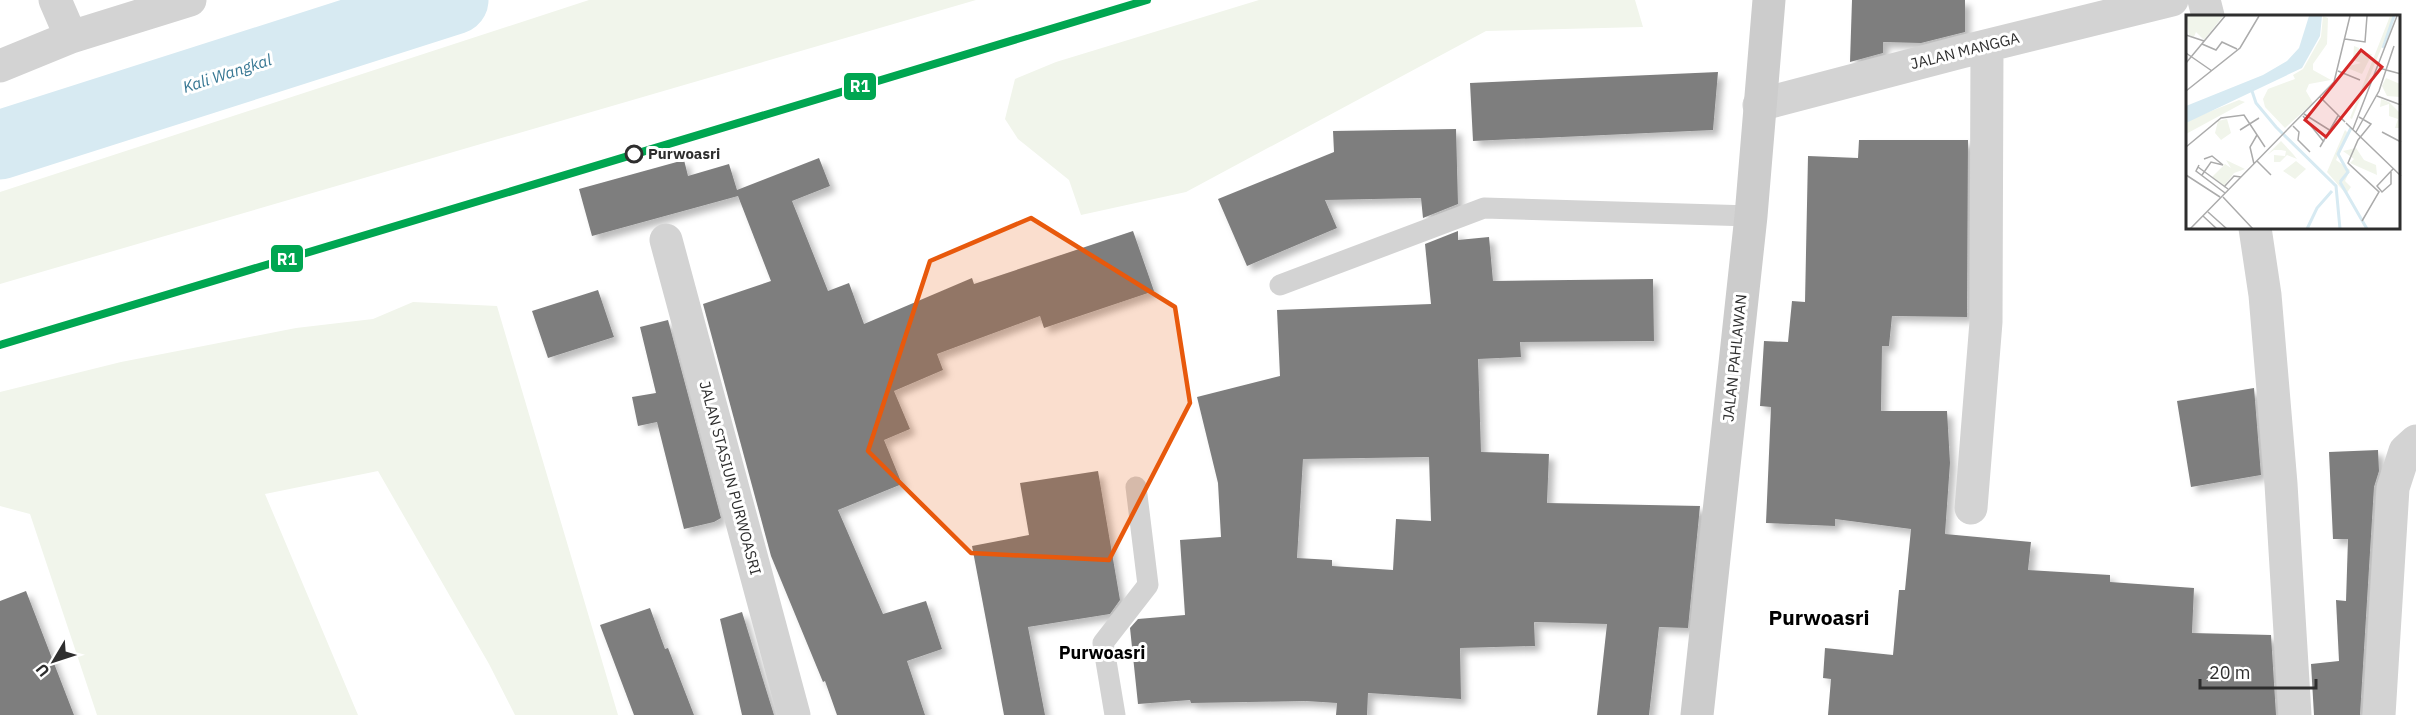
<svg xmlns="http://www.w3.org/2000/svg" width="2416" height="715" font-family="'IBM Plex Sans',sans-serif">
  <style>
    .green { fill: #f1f5eb }
    .lines { fill: none; stroke-linecap: round; stroke-linejoin: round }
    .river { stroke: #d7eaf2; stroke-width: 69 }
    .building { fill: #7e7e7e; fill-rule: evenodd; filter: url(#shadow) }
    .service { stroke: #d3d3d3; stroke-width: 21 }
    .minor { stroke: #d3d3d3; stroke-width: 33 }
    .secondary { stroke: #ccc; stroke-width: 33 }
    .rail-1-casing { stroke: #fff; stroke-width: 12 }
    .rail-1 { stroke: #00a651; stroke-width: 8 }
    .marked { fill: #e8590c; fill-opacity: 0.2; stroke: #e8590c; stroke-width: 4.5; stroke-linejoin: round }
    .stop-dot { fill: #fff; stroke: #2e2e2e; stroke-width: 3 }
    .labels { text-anchor: middle; stroke-width: 6; stroke-linejoin: round; paint-order: stroke }
    .street-label { font-size: 15px; fill: #2e2e2e; stroke: #fff }
    .stop-label { font-size: 15px; font-weight: bold; fill: #2e2e2e; stroke: #fff; text-anchor: start }
    .water-label { font-size: 16px; font-style: italic; fill: #387894; stroke: #fff }
    .quarter-label { font-size: 18px; font-weight: bold; fill: #000; stroke: #fff }
    .district-label { font-size: 21px; font-weight: bold; fill: #000; stroke: #fff }
    .inset-river { fill: none; stroke: #d7eaf2; stroke-width: 3 }
    .inset-road { fill: none; stroke: #ababab; stroke-width: 1.5 }
    .view { fill: #d62828; fill-opacity: 0.15; stroke: #d62828; stroke-width: 3 }
    .inset-edge { fill: none; stroke: #2e2e2e; stroke-width: 3 }
    .line-badge { stroke: #fff; stroke-width: 2 }
    .badge-label { font-size: 16px; text-anchor: middle; font-weight: bold; fill: #fff }
  </style>
  <defs>
    <filter id="shadow"><feDropShadow dx="5.5" dy="5.5" stdDeviation="3" flood-color="#0004"/></filter>
  </defs>
  <rect width="100%" height="100%" fill="#fff"/>
  <path class="green" d="M589 0H976L0 284V192Z
    M1259 0H1635L1643 27 1486 31 1186 192 1081 215 1069 180 1018 139 1005 119 1015 79 1056 62Z
    M413 302 497 306 618 715H515L489 664 378 471 265 494 358 715H97L30 514 0 506V392L121 362 296 328 373 319Z"/>
  <g class="lines">
    <path class="river" d="M0 145 454 0"/>
  </g>
  <path class="building" d="M1852 0H1965V32L1921 43 1883 42V53L1850 62Z
    M1718 72 1713 130 1473 141 1470 83Z
    M1456 129 1458 204 1423 218 1421 198 1325 200 1337 228 1247 266 1218 199 1334 152 1333 131Z
    M1859 140H1968L1967 317 1892 316 1889 346H1882L1881 411H1947L1950 463 1945 534 2031 542 2028 570 2110 575V582L2194 588 2192 633 2271 635 2276 715H1828L1831 679 1823 678 1825 648 1893 655 1899 590H1905L1911 529 1835 519V526L1766 523 1771 407 1760 406 1764 341 1788 342 1792 301 1805 302 1808 156 1858 158Z
    M819 158 830 186 792 201 828 291 849 283 864 324 972 278 974 284 1133 231 1154 291 1044 328 1040 316 937 354 943 370 894 391 910 429 884 440 902 484 838 510 883 614 926 601 942 649 907 661 925 715H837L825 681 823 682 771 556 703 304 771 281 738 196 592 236 579 189 684 160 688 176 729 164 737 190Z
    M1458 231V240L1489 237 1493 281 1653 279 1654 341 1520 342 1521 357 1478 359 1481 452 1549 454 1547 503 1700 506 1688 628 1659 627 1649 715H1597L1607 624 1534 622 1535 646 1460 648 1461 699 1368 693 1367 715H1336L1337 703 1306 701 1191 703 1190 700 1138 704 1130 628 1138 619 1185 615 1180 540 1221 537 1218 483 1197 397 1280 376 1277 310 1431 304 1425 244ZM1429 457 1431 521 1396 519 1393 570 1332 566V560L1297 558 1303 459Z
    M598 290 614 337 548 358 532 311Z
    M668 320 721 518 714 522 684 529 657 422 638 426 632 397 656 393 640 327Z
    M2254 388 2261 475 2191 487 2177 401Z
    M2378 450 2379 471 2374 487 2360 715H2314L2311 664 2339 661 2336 600 2346 601 2348 539H2333L2329 452Z
    M1098 471 1120 600 1110 614 1028 627 1045 715H1004L972 546 1029 535 1020 483Z
    M26 591 74 715H0V601Z
    M650 608 665 649 668 648 694 715H634L600 625Z
    M742 612 774 715H742L720 619Z"/>
  <g class="lines">
    <path class="service" d="M1280 285 1484 208 1751 216
      M1115 715 1103 643 1148 585 1136 487"/>
    <path class="minor" d="M55 0 71 37
      M2204 0 2208 16
      M0 66 71 37 190 0
      M1759 105 1961 52 2172 0
      M2255 228 2265 295 2281 484 2295 715
      M666 240 794 715
      M1971 508 1986 322 1987 46
      M2379 715 2393 488 2405 451 2416 441"/>
    <path class="secondary" d="M1697 715 1751 216 1769 0"/>
    <defs>
      <path id="rail-1" d="M0 345 1147 0"/>
    </defs>
    <use href="#rail-1" class="rail-1-casing"/>
    <use href="#rail-1" class="rail-1"/>
  </g>
  <path class="marked" d="M1031 218 1175 307 1190 403 1109 560 971 553 868 451 930 261Z"/>
  <circle class="stop-dot" cx="634" cy="154" r="8"/>
  <g class="labels">
    <g class="street-label">
      <text transform="translate(1965 51) rotate(-14)" y="5">JALAN MANGGA</text>
      <text transform="translate(1735 358) rotate(-84)" y="5">JALAN PAHLAWAN</text>
      <text transform="translate(730 478) rotate(75)" y="5">JALAN STASIUN PURWOASRI</text>
    </g>
    <g class="stop-label">
      <text x="648" y="159">Purwoasri</text>
    </g>
    <g class="water-label">
      <text transform="translate(227 73) rotate(-18)" y="6">Kali Wangkal</text>
    </g>
    <g class="quarter-label">
      <text x="1102" y="659">Purwoasri</text>
    </g>
    <g class="district-label">
      <text x="1819" y="625">Purwoasri</text>
    </g>
  </g>
  <g transform="translate(2186 15)">
    <rect width="214" height="214" fill="#fff"/>
    <path d="M0 1H37L18 25 10 17 8 22 3 20ZM137 1 142 3 141 29 127 49V55L145 65 123 69 120 76 127 88 99 113 79 92 77 84 82 74 109 64 107 60 117 54 135 22ZM204 1H208L197 29 166 104 164 103ZM168 31 173 33V37L186 39 176 59 159 52 175 48 167 45ZM200 63 214 69V82L201 81 196 71ZM195 84 203 87 214 98V113H209L212 104 203 101V89L194 92ZM53 85 59 87 0 119V106ZM41 104 45 118 35 125 29 118 32 106ZM159 115 162 118 150 145 164 155 159 166 165 172 160 179 141 157ZM95 126 107 139 111 144 101 140 94 147H88V140L99 141 100 136 95 135H88L81 140ZM170 133 178 145 190 150 191 160 164 148 168 144 157 136ZM40 145 59 154 48 158 38 171 26 162 39 149 45 153ZM110 146 120 154 109 164 97 156Z" fill="#f1f5eb"/>
    <path d="M123 1H136L134 21 116 53 0 108V91L77 60 101 46 113 33Z" fill="#d7eaf2"/>
    <path class="inset-river" d="M197 33 208 1M65 73 70 88 90 112 150 171 154 214M154 167 181 214M154 167 162 157 152 139 165 113M121 214 131 193 146 176"/>
    <path class="inset-road" d="M0 20 18 26M159 24 179 27 181 1M16 29 30 35 36 27 51 34M0 38 26 56M0 48 39 1M193 53 215 59M152 56 174 65M0 76 54 33 73 1M191 81 215 90M134 82 159 107M118 99 145 116M117 101 138 127M173 102 185 109 172 125 162 148 193 177 176 206M160 108 215 161M107 111 113 117 112 125 124 137M167 114 211 1M54 115 73 103M170 117 193 76 208 31M196 117 215 127M0 132 35 103 58 100 79 132M134 132 152 101M0 142V160L34 182M71 146 85 160M68 149 64 132 71 120M13 150 10 156 39 178M12 152 42 174M205 157V169L196 177 191 171 207 154M16 160 25 147 37 150 26 141 18 144M38 172 48 161 55 162M37 182 67 214M22 197 41 214M17 201 31 214M4 214 148 67 164 1"/>
    <path class="view" d="M175 35 196 52 140 122 119 105Z"/>
    <rect width="214" height="214" class="inset-edge"/>
  </g>
  <g class="line-badge">
    <rect x="843" y="72" width="34" height="29" rx="6" fill="#00a651"/>
    <rect x="270" y="244" width="34" height="29" rx="6" fill="#00a651"/>
  </g>
  <g class="badge-label">
    <text x="860" y="92">R1</text>
    <text x="287" y="265">R1</text>
  </g>
  <g transform="translate(54 661) rotate(231)" stroke="#ffffff" stroke-width="4.5" paint-order="stroke">
  <path d="M0-4.5L10 22L0 15L-10 22Z" fill="#2e2e2e"/>
  <text y="-9" font-size="16" font-weight="bold" text-anchor="middle" fill="#2e2e2e">U</text>
  </g>
  <path d="M2200 679v9h116v-9" fill="none" stroke="#2e2e2e" stroke-width="3"/>
  <text x="2209" y="679" font-size="18" fill="#2e2e2e" stroke="#ffffff" stroke-width="4.5" paint-order="stroke">20 m</text>
</svg>
